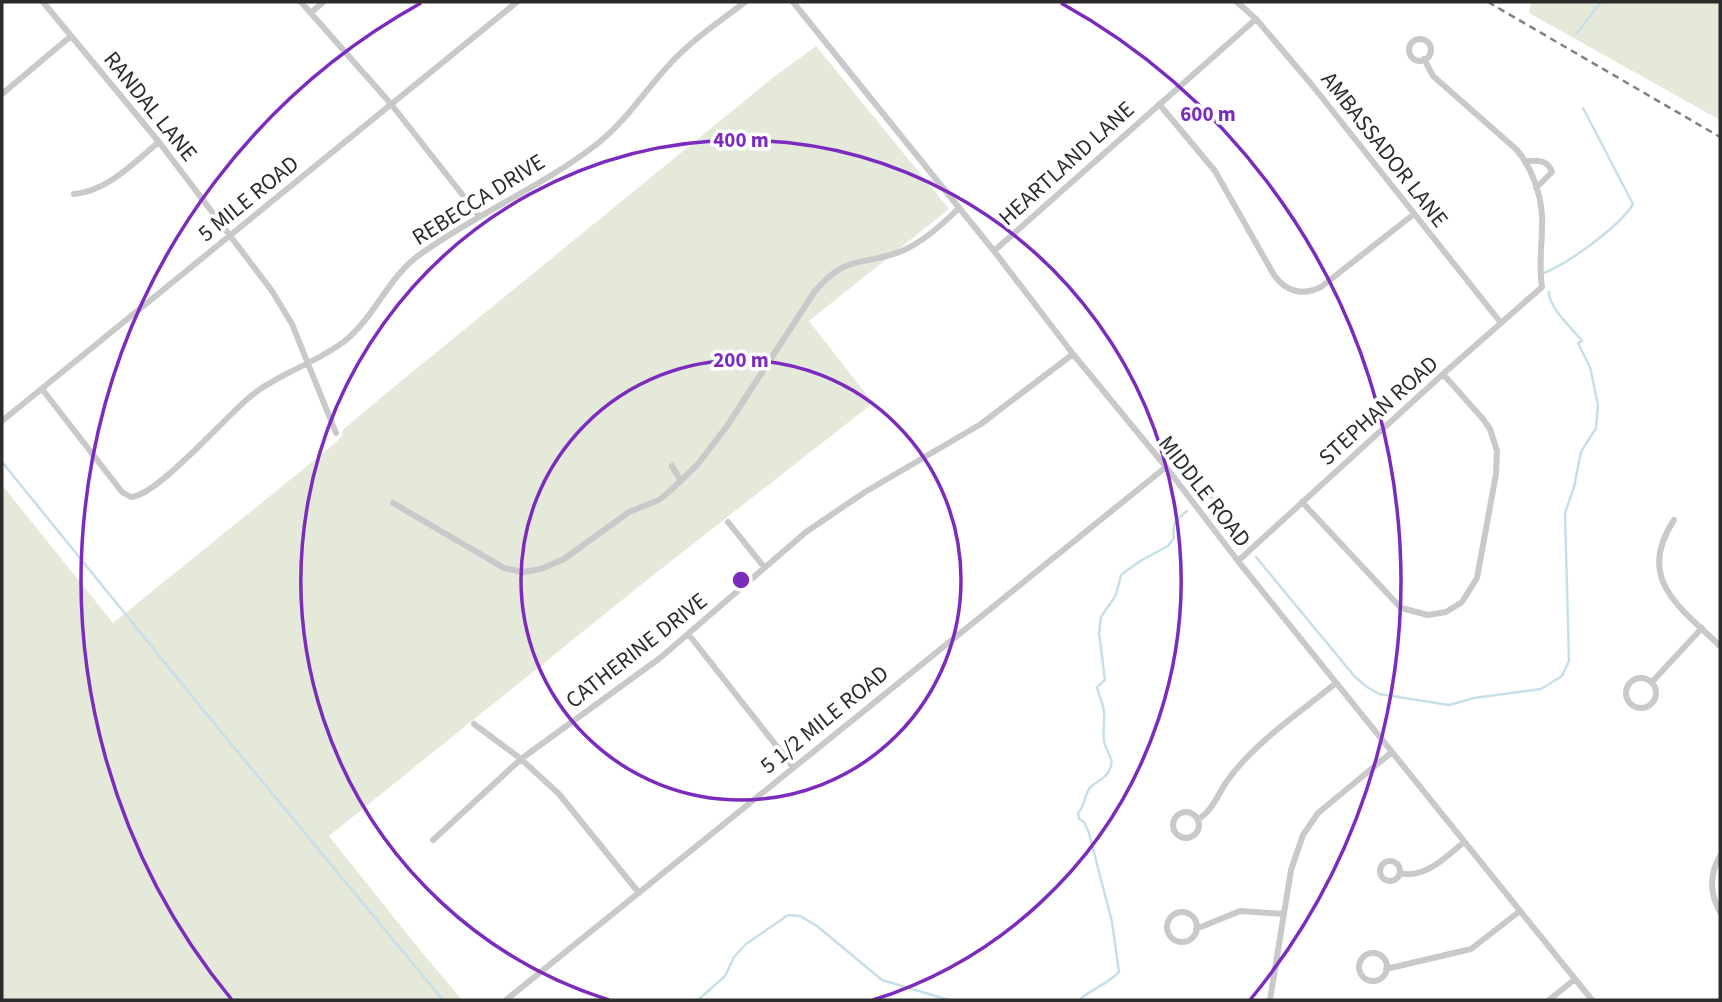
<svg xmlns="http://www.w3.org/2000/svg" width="1722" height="1002" font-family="'Source Sans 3',sans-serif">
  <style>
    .green { fill: #e4e9da }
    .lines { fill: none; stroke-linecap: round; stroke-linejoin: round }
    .stream { stroke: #c6dfe9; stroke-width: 2.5 }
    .minor { stroke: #c9c9c9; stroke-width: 6 }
    .rail { stroke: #818181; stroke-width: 2.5; stroke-dasharray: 7 5; stroke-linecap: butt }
    .ring { fill: none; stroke: #7b2cbf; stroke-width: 3.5 }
    .labels { text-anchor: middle; stroke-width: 7; stroke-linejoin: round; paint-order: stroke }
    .street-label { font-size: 23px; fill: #2c2c2c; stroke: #fff }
    .centre { fill: #7b2cbf; stroke: #fff; stroke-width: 3.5 }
    .ring-label { font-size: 21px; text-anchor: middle; font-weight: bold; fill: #7b2cbf; stroke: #fff; stroke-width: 7; stroke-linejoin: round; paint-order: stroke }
  </style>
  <rect width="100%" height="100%" fill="#fff"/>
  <path class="green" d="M1531 2H1720V120L1529 13Z
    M816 46 949 209 809 321 873 403 647 580 329 836 420 950 462 1000H2V485L113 623 333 445 342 436 343 430 378 400 775 76Z"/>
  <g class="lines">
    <path class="stream" d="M1577 33 1601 2
      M1544 273C1569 263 1620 226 1633 204L1583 108
      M2 462 213 722 443 1000
      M1204 497 1213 498 1247 544
      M1256 557 1355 677 1367 687 1379 694 1449 705 1474 698 1541 689 1562 676 1569 661 1565 513 1574 487 1581 452 1596 428 1598 405 1590 367 1578 343 1582 341C1573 329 1548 307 1549 292
      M698 1000 725 976 734 957 746 944 788 915 800 916 817 926 882 980 949 1000
      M1079 1000C1092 989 1106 985 1119 972L1112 922 1089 833 1084 822 1079 819 1078 813C1085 806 1084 797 1089 789 1095 781 1104 781 1109 771 1116 759 1106 753 1104 741 1102 729 1107 714 1102 703 1100 696 1098 694 1097 687L1105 680 1099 633 1101 617 1116 595 1121 575 1140 561 1168 546 1174 538C1172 523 1175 520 1187 511"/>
    <path class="minor" d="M43 2 159 142 272 291 292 324 336 433
      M301 2 391 104 480 217
      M793 2 994 251 1073 354 1166 467 1238 561 1592 1000
      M1237 2 1256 19 1312 85 1501 323
      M311 13 323 2
      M1409 50a11 11 0 1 1 22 0a11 11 0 1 1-22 0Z
      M2 94 71 36
      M1159 104 1215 171 1274 275C1286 292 1303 296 1321 287L1414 214
      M1526 161C1538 160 1548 160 1552 172L1536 188
      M74 194C108 191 133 163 159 142
      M994 251 1256 19
      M42 389 122 492 131 497
      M2 421 517 2
      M672 466 681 481
      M131 497C157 496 227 415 251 396 279 373 317 363 346 340 376 315 389 275 422 253 478 213 543 186 597 144 625 122 644 92 668 66 690 41 719 22 745 2
      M1302 502 1401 608 1428 615 1446 612 1462 602 1477 578 1496 474 1497 451 1490 429 1483 419 1443 374
      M393 503 504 568 523 572 541 569 564 559 629 512 659 500 670 491 698 464 727 426 815 291C848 253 861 267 902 251 923 242 943 224 959 208
      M1674 520C1635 579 1680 607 1720 646
      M728 522 764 567
      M1238 561 1443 374 1542 287C1538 263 1543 240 1542 216 1541 193 1531 167 1517 150L1433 76 1424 59
      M689 635 793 767
      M1626 693a15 15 0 1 1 30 0a15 15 0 1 1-30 0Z
      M1652 682 1702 628
      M474 724 521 759 559 794 639 893
      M1173 825a13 13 0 1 1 26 0a13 13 0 1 1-26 0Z
      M1198 819C1211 813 1219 793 1227 781 1255 742 1299 713 1336 683
      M433 840 521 759 660 658 806 532 865 492 981 424 1073 354
      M1720 856C1709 875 1710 894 1720 912
      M1380 871a10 10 0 1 1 20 0a10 10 0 1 1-20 0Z
      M1400 873C1424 880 1447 856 1464 842
      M1167 927a15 15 0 1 1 30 0a15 15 0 1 1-30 0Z
      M1196 929 1240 911 1284 914
      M1359 967a14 14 0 1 1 28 0a14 14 0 1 1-28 0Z
      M1386 969 1471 949 1520 911
      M506 1000 1166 467
      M1270 1000 1291 870 1303 835 1318 813 1392 752
      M1549 1000 1575 979"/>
    <path class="rail" d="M1488 2 1720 137"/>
  </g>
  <g class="ring">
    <circle cx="741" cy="580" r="220"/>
    <path d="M609 1000A440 440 0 1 1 873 1000"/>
    <path d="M232 1000A660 660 0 0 1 421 3M1061 3A660 660 0 0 1 1250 1000"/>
  </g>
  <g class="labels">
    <g class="street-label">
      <text transform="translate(151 106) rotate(51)" y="8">RANDAL LANE</text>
      <text transform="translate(1385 149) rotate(52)" y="8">AMBASSADOR LANE</text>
      <text transform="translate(1066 163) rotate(-42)" y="8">HEARTLAND LANE</text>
      <text transform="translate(248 198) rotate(-39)" y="8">5 MILE ROAD</text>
      <text transform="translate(478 199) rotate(-32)" y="8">REBECCA DRIVE</text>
      <text transform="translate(1378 410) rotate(-42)" y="8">STEPHAN ROAD</text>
      <text transform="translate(1205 491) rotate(52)" y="8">MIDDLE ROAD</text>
      <text transform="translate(636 650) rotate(-38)" y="8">CATHERINE DRIVE</text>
      <text transform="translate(824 719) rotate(-39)" y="8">5 1/2 MILE ROAD</text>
    </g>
  </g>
  <circle cx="741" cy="580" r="10" class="centre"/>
  <g class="ring-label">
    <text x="1208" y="121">600 m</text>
    <text x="741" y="147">400 m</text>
    <text x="741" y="367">200 m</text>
  </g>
  <rect width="1722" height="1002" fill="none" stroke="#2c2c2c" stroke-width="7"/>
</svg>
